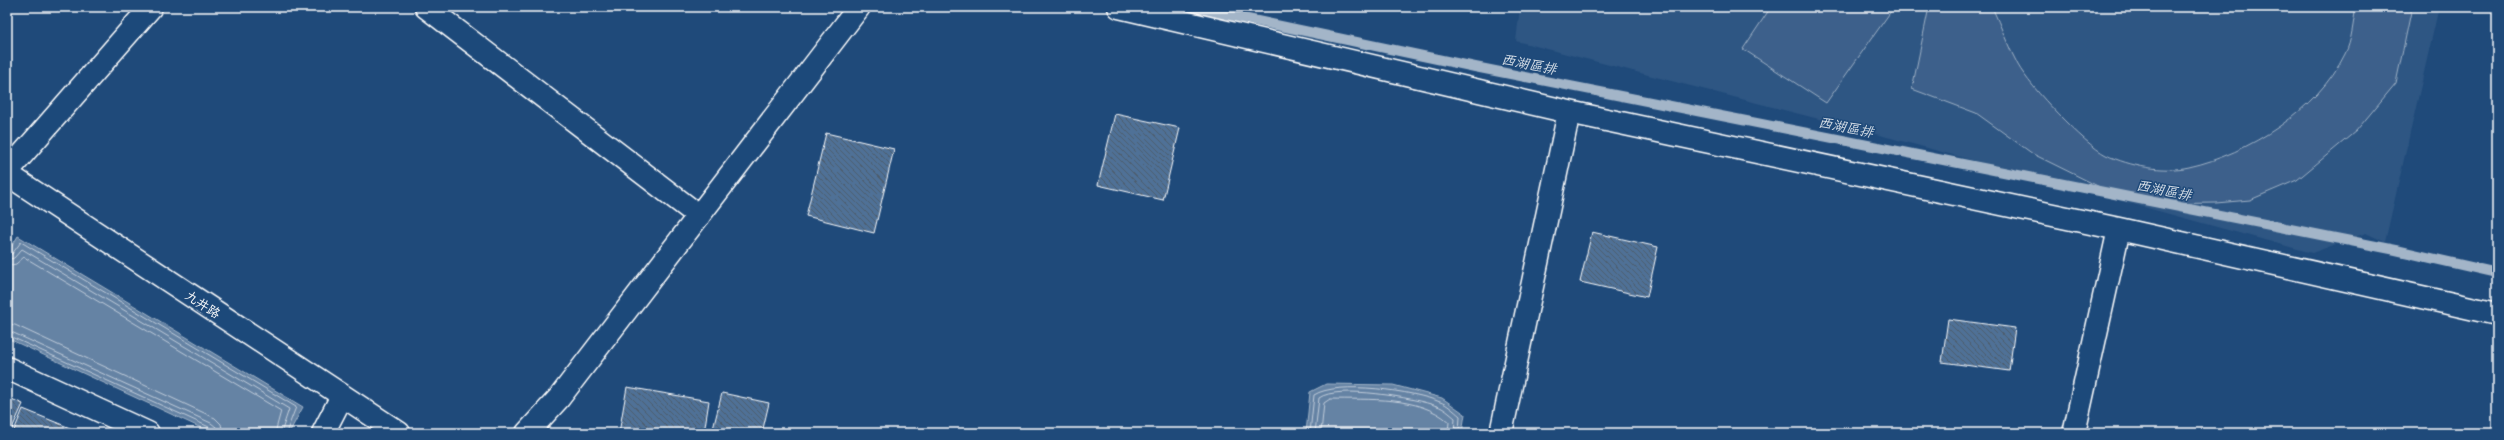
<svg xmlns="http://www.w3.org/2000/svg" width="2504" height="440" font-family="'Indie Flower','LXGW WenKai TC',sans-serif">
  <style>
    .built { fill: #2e5683 }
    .green { fill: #3c618b; stroke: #9eb0c5 }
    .water { fill: #6583a4; stroke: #a3b5c8 }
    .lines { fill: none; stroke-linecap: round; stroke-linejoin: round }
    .shore { stroke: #c1cddb; stroke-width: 1 }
    .stream { stroke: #a3b5c8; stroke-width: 10 }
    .building { fill: url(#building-back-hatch); stroke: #fff }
    .minor-casing { stroke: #fff; stroke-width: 25 }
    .major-casing { stroke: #fff; stroke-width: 25 }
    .minor { stroke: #1f4a7a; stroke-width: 22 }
    .major { stroke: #1f4a7a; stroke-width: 22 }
    .labels { text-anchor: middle; stroke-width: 3; stroke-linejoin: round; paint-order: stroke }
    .street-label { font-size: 13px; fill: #fff; stroke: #1f4a7a }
    .water-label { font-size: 14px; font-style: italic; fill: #d8e0e8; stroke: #1f4a7a }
  </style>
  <defs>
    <pattern id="building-back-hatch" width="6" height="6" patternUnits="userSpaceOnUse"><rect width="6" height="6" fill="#507197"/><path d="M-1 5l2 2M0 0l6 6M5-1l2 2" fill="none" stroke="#4e5b6a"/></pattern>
  </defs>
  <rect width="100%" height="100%" fill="#1f4a7a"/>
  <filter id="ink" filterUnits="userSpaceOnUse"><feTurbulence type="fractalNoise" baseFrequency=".025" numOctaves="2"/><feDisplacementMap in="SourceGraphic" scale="8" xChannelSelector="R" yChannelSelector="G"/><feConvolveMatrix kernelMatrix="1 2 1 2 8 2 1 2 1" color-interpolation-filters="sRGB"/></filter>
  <g filter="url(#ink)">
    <path class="built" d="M1520 7H2439L2385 242 2366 233 2312 253 1854 128 1516 41Z"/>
    <path class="green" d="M1771 7H1894L1826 103 1743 49Z
      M1929 7H1992C2001 26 2008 47 2018 65 2030 87 2084 144 2106 155 2130 166 2163 173 2189 167 2248 154 2318 110 2345 54 2352 41 2353 22 2356 7H2412L2396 83 2356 131 2297 180 2250 200 2216 203 2148 204 2116 195 2033 154 1976 113 1912 89Z"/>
    <path class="water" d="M18 236 303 407 289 433H212L7 338V254Z
      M1326 384 1393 385 1442 398 1465 414 1462 433H1306L1310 392Z"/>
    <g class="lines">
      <path class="shore" d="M7 255 12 254 21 242 296 407 286 433
        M7 260 14 258 22 249 289 409 281 433
        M7 266 16 264 24 257 281 411 275 433
        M7 324 15 325 215 418 221 424 223 433
        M7 330 211 423 216 427 217 433
        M7 335 209 427 212 433
        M1310 433 1314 395C1337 380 1415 391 1440 402 1447 404 1454 411 1460 416L1459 433
        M1315 433 1319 398C1338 384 1415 398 1437 406 1444 408 1450 414 1455 418L1454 433
        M1321 433 1324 403 1330 399C1368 400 1418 395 1449 422L1448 433"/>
      <path class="stream" d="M1191 7 1475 67 2396 250 2497 273"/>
    </g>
    <path class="building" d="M1115 114 1180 128 1163 200 1098 185Z
      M826 133 894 149 874 233 806 216Z
      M1592 232 1658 247 1647 297 1580 282Z
      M1948 319 2015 328 2009 371 1942 362Z
      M627 387 709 401 704 433H619Z
      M722 393 769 403 762 433H712Z
      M7 397 23 404 10 433H7Z
      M23 409 80 432V433H13Z"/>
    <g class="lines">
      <defs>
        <path id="minor" d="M426 7 699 216
          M1119 7 1569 112 2119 229 2497 314
          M7 172 151 7
          M7 368 148 433
          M323 433 342 396
          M527 433 559 398 859 7
          M1501 433 1569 112
          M2074 433 2119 229"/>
        <path id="major" d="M7 174 399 433"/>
      </defs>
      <use href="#minor" class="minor-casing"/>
      <use href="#major" class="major-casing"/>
      <use href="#minor" class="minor"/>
      <use href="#major" class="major"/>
    </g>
  </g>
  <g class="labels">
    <g class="street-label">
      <text transform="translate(203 304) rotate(33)" y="5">九井路</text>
    </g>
    <g class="water-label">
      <text transform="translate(1529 64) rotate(11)" y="5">西湖區排</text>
      <text transform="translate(1846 127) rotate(11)" y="5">西湖區排</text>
      <text transform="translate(2164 190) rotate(11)" y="5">西湖區排</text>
    </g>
  </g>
  <rect width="2504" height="440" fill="none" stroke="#1f4a7a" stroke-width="24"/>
  <rect x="12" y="12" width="2480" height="416" fill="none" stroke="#fff" stroke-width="1.5" filter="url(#ink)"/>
</svg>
